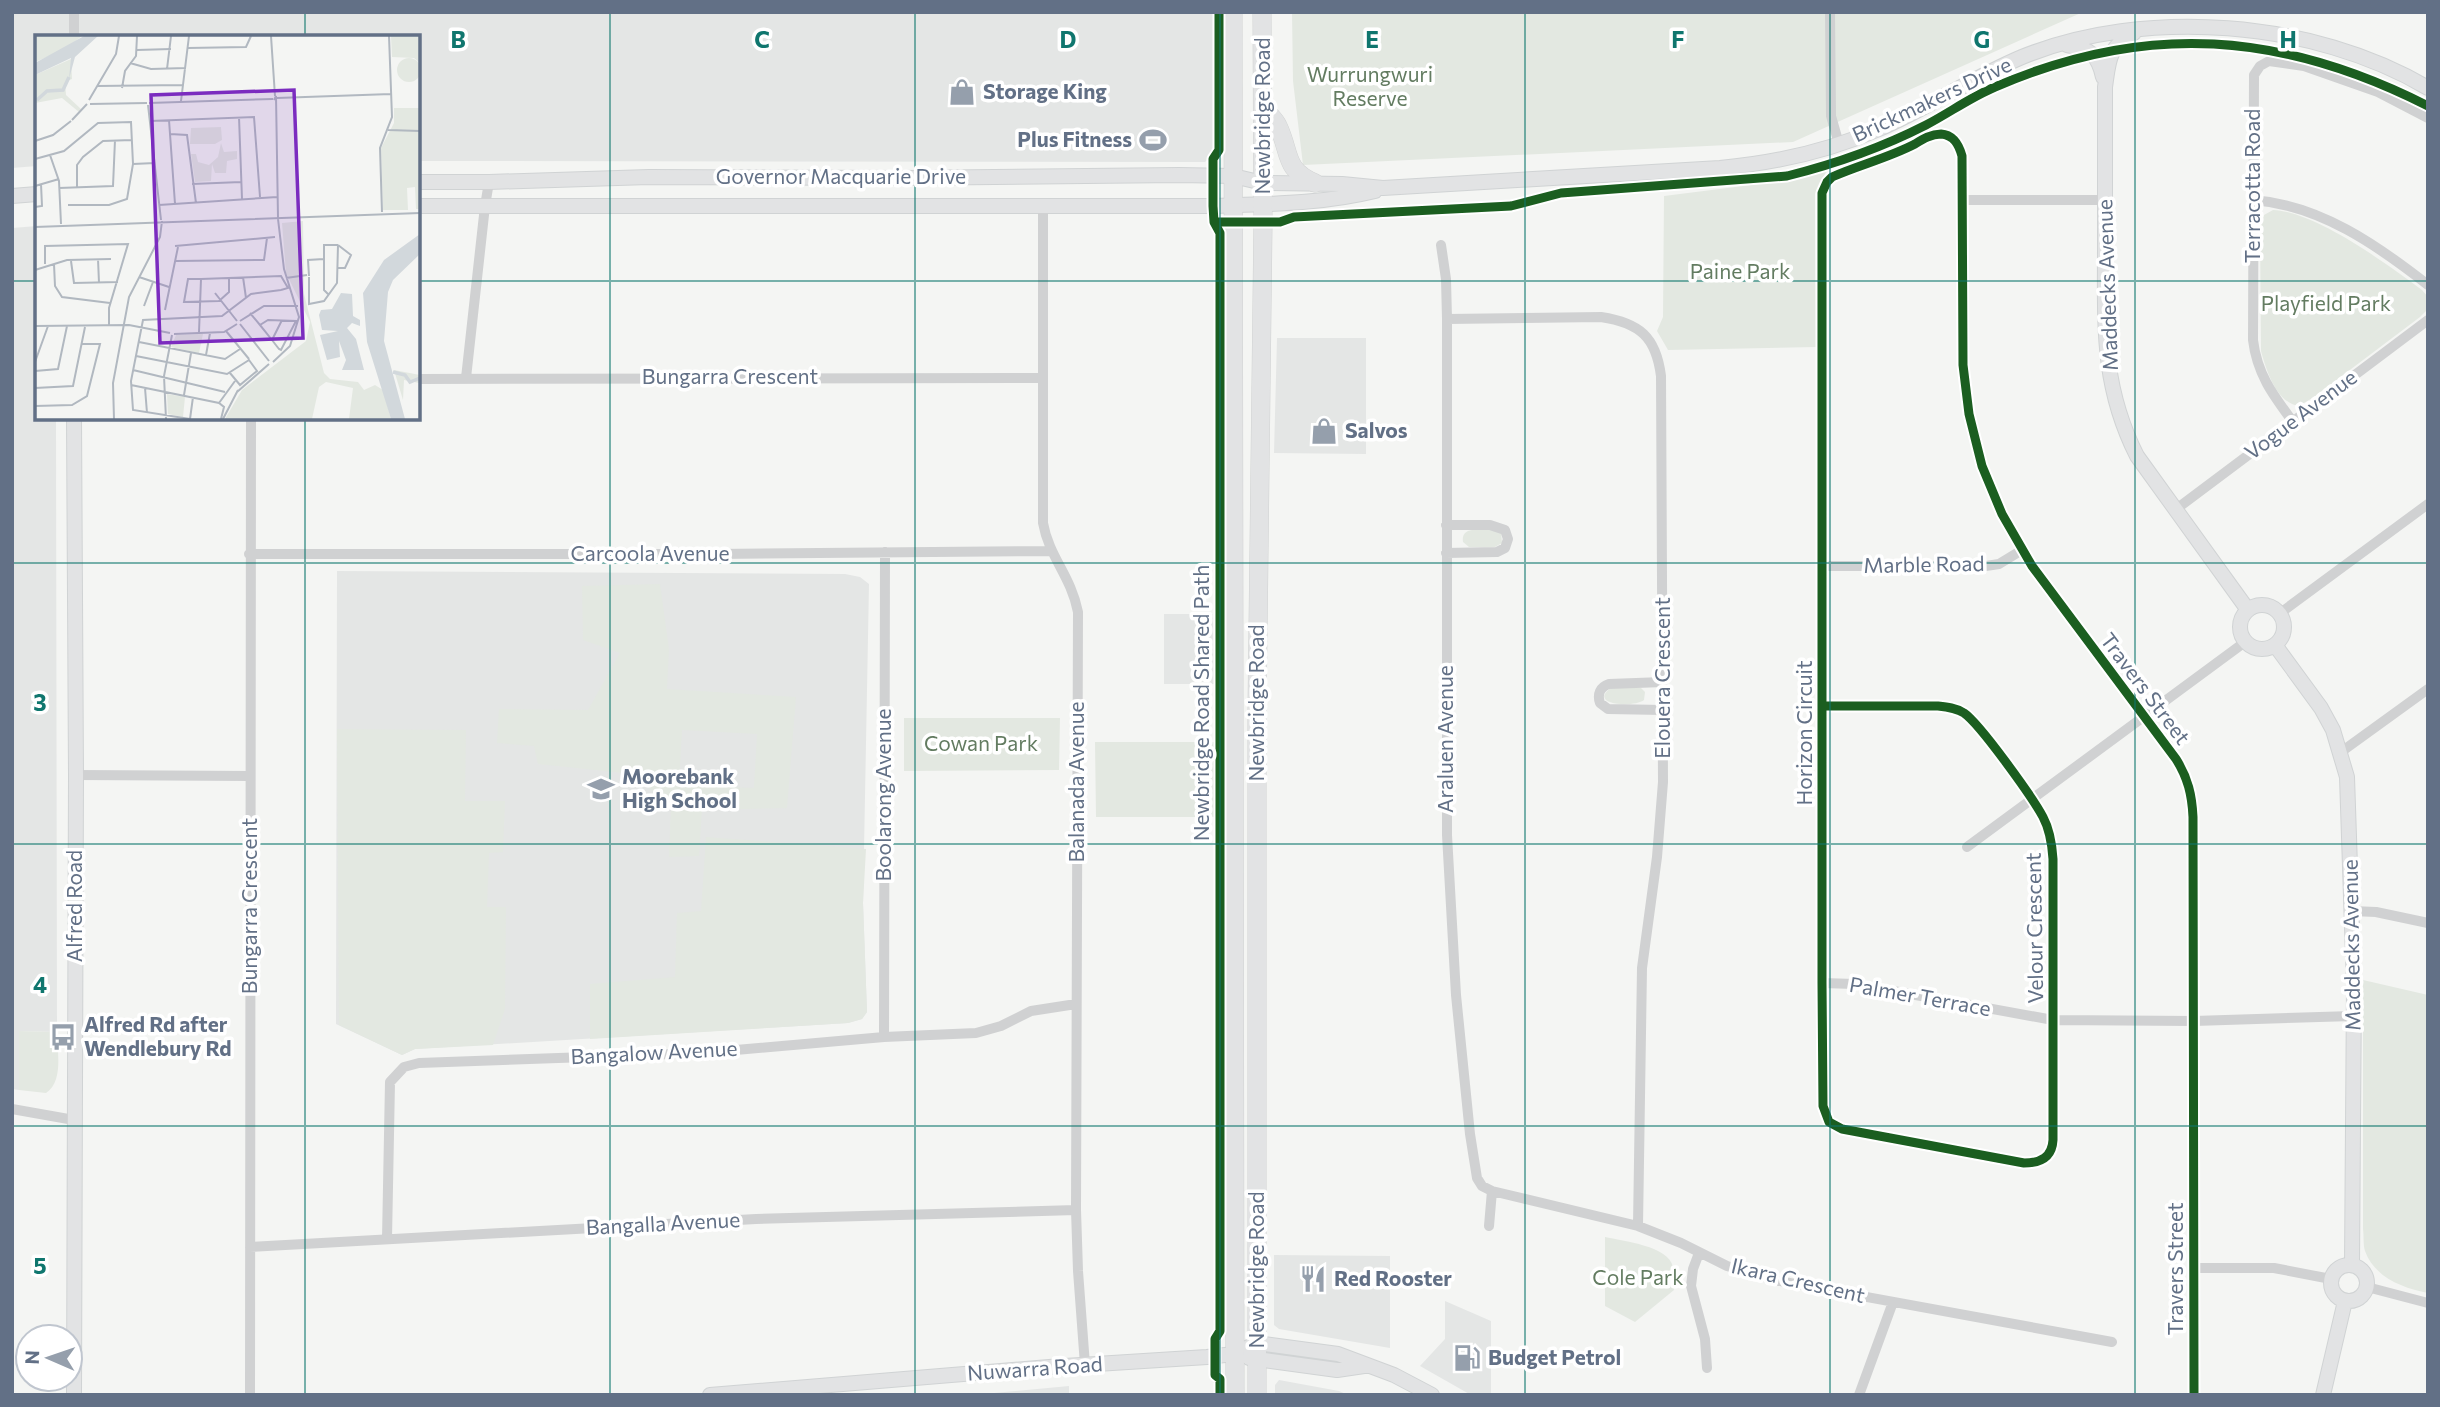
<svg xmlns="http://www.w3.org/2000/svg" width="2440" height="1407" font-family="Commissioner,sans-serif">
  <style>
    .built { fill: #e4e6e5 }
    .green { fill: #e3e8e1; fill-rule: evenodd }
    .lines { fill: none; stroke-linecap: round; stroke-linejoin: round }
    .secondary-casing { stroke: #d0d3d4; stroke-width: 16 }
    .highway-casing { stroke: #d0d2d2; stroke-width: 19 }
    .street { stroke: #d0d1d2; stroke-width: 10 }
    .secondary { stroke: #e2e3e4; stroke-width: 14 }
    .highway { stroke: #e2e3e4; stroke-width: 18 }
    .cycleway-casing { stroke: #fff; stroke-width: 13 }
    .cycleway { stroke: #1b5e20; stroke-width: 9 }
    .grid { fill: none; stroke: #0f766e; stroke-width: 2; stroke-opacity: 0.55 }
    .labels { text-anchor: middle; stroke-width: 7; stroke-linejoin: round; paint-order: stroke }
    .park-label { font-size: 21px; fill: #637c61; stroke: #fff }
    .poi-label { font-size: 21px; font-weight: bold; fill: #627086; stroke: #fff; text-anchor: start }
    .street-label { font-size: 21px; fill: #627086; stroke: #fff }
    .inset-river { fill: none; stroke: #d2d8dc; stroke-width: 3.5 }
    .inset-road { fill: none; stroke: #b1b8c0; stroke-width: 2 }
    .view { fill: #7b2cbf; fill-opacity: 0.15; stroke: #7b2cbf; stroke-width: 3.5 }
    .inset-edge { fill: none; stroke: #627086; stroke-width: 3.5 }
    .grid-label { font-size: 23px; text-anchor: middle; font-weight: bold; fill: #0f766e; stroke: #fff; stroke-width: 7; stroke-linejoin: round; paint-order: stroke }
  </style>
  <rect width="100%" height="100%" fill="#f4f5f3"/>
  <path class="built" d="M12 12H1214L1215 152 1205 162 418 161V37H37V166L12 168Z
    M37 226V418H56L57 1032 19 1031V1090L12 1089V228Z
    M1277 338H1366V454L1274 453Z
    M337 571 845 574 860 577 869 584 863 903 867 1012 862 1019 848 1023 415 1049 402 1055 336 1024Z
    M1164 614H1213L1214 684H1164Z
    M1274 1255 1390 1256V1348L1279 1329 1274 1325Z
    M1445 1301 1491 1321V1395H1471L1420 1366 1445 1339Z
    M1279 1380 1339 1391 1348 1395H1275V1385Z
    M1069 1386V1395H973Z"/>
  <path class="green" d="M1292 12H2083L1793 142 1303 165 1293 81Z
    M1827 170 1815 194 1816 347 1668 350 1657 331 1663 317 1664 196 1767 183Z
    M2273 210C2316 212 2387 264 2422 290L2428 297V309L2420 317 2314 397 2299 406C2276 403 2266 369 2261 351L2260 225 2264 215Z
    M1472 530H1496L1501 532 1502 543 1495 547H1469L1463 542C1462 535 1465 531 1472 530Z
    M660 584 669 649 667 689 796 697 787 808 702 810 699 856 669 857 671 807 633 774 538 764 534 746 497 743 499 709 588 710 620 653 583 640 582 586ZM682 730 757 734 754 788 679 785Z
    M1611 688H1641L1645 692 1644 700C1634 708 1587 705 1611 688Z
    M904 718H1060L1059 770 904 771Z
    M337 729 466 730 465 801H505L503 852 489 853 487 907H506L505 1009 493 1045 415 1049 402 1055 339 1025Z
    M1095 742H1216V817H1096Z
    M706 837 866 849 863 903 867 1012 862 1019 848 1023 590 1039V984L675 977 677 913 701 911Z
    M2363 980 2428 995V1293C2403 1288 2375 1278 2365 1251 2363 1245 2364 1236 2363 1229Z
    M19 1031 57 1032C57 1050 64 1081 46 1093L19 1090Z
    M1605 1237C1623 1241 1669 1246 1673 1267 1675 1274 1673 1283 1674 1290L1635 1322 1605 1306Z"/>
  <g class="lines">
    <defs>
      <path id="secondary" d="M2134 33C2108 47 2109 60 2105 87 2105 141 2105 194 2105 247 2105 325 2101 385 2137 456L2248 610
        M2067 45C2090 49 2098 54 2103 77
        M418 182H489L649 177 901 178 1179 175 1233 176 1263 183 1342 184 1383 188 1720 168C1774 163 1829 151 1879 129 1928 108 1972 78 2022 57 2145 7 2313 20 2428 88
        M12 196 37 194
        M418 206H1213C1268 204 1322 204 1375 191
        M2240 627a22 22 0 1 1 44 0a22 22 0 1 1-44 0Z
        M2275 645 2321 708 2333 730 2347 777 2354 987 2352 1265
        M2331 1283a18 18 0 1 1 36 0a18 18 0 1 1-36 0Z
        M1249 1358 1337 1370 1364 1366
        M74 1395 76 775 74 418
        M710 1395 1049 1367 1207 1357 1234 1354 1257 1343 1338 1354 1394 1375 1432 1395
        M2323 1395 2345 1301"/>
      <path id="highway" d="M1233 12 1235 1395
        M1264 108C1268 114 1275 119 1278 126 1291 153 1283 169 1315 183
        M1257 1395V713L1263 222 1262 12"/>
    </defs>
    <use href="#secondary" class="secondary-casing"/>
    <use href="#highway" class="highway-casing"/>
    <path class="street" d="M1830 12 1831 116 1839 144
      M74 37V12
      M1962 200H2105
      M2253 200C2320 205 2377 245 2428 285
      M1043 205V523C1049 557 1071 576 1078 612L1076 1210 1078 1271 1085 1365
      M1441 245 1446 279 1447 319V835L1456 995 1470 1134 1477 1178 1482 1186 1492 1191 1489 1226
      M1447 319 1601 317C1640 323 1656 337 1661 376L1663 782 1657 857 1642 968 1638 1226
      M466 378 485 206 489 182
      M418 379 1043 378
      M2293 422C2273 395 2257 374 2253 340L2254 75 2260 66 2269 61 2304 66 2378 92 2428 118
      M2175 510 2428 320
      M1446 525H1490L1505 530 1508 539 1505 548 1497 552 1446 553
      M249 554H715L1052 551
      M1822 566H1986L1999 564 2022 550
      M2279 614 2428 504
      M1663 682 1609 684C1600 687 1597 694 1600 703L1608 709 1663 710
      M1822 706H1938C1947 707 1956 708 1964 713 1980 724 2033 798 2043 817 2050 830 2052 844 2053 859V1140C2052 1157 2041 1163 2024 1163L1842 1129 1829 1122 1823 1106 1822 983V193L1827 182 1832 177C1859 165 1888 158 1915 144 1923 139 1931 134 1941 134 1954 135 1959 145 1962 156L1963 365 1969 414 1982 466 2002 514 2032 566 2176 759C2188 778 2192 795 2193 817L2194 1395
      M2341 752 2428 689
      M76 775 250 776
      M1967 847 2245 642
      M2352 911 2376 912 2428 923
      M1822 983 1855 984 2053 1020 2194 1021 2353 1016
      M884 1037 885 552
      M12 1109 74 1120
      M1492 1191 1638 1226 1681 1243 1727 1266 1774 1280 2112 1342
      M387 1239 390 1082 404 1067 419 1063 702 1053 884 1037 976 1033 1001 1026 1031 1011 1076 1004
      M250 1247 756 1219 1076 1210
      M1699 1253 1693 1269 1691 1286 1705 1339 1707 1368
      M2193 1268H2274L2331 1279
      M2367 1287 2428 1303
      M250 1395 251 418
      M1859 1395 1893 1302"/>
    <use href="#secondary" class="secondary"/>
    <use href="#highway" class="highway"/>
    <defs>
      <path id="cycleway" d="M1219 12V150L1213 159V206L1214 222 1220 233V1331L1215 1339V1375L1220 1379V1395
        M1214 222H1280L1294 217 1511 206 1561 193 1787 176C1835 164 1881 148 1926 125 1949 113 1971 97 1995 87 2147 21 2282 32 2428 106
        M1822 706H1938C1947 707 1956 708 1964 713 1980 724 2033 798 2043 817 2050 830 2052 844 2053 859V1140C2052 1157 2041 1163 2024 1163L1842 1129 1829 1122 1823 1106 1822 983V193L1827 182 1832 177C1859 165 1888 158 1915 144 1923 139 1931 134 1941 134 1954 135 1959 145 1962 156L1963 365 1969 414 1982 466 2002 514 2032 566 2176 759C2188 778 2192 795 2193 817L2194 1395"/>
    </defs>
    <use href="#cycleway" class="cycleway-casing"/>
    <use href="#cycleway" class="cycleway"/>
  </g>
  <path class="grid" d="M305 12V37M610 12V1395M915 12V1395M1220 12V1395M1525 12V1395M1830 12V1395M2135 12V1395M12 281H37M418 281H2428M305 418V1395M12 563H2428M12 844H2428M12 1126H2428"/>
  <defs>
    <symbol id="shop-bare" viewBox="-9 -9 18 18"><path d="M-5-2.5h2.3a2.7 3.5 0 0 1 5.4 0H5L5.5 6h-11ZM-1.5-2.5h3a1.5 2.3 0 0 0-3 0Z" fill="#959fac" stroke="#fff" stroke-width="2.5" paint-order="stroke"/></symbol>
    <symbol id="stadium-bare" viewBox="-9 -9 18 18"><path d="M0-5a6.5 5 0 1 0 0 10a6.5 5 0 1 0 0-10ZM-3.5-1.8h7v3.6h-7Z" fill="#959fac" stroke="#fff" stroke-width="2.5" paint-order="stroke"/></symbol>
    <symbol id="school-bare" viewBox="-9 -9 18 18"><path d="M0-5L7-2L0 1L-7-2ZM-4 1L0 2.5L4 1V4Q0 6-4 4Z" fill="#959fac" stroke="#fff" stroke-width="2.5" paint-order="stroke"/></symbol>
    <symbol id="bus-bare" viewBox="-9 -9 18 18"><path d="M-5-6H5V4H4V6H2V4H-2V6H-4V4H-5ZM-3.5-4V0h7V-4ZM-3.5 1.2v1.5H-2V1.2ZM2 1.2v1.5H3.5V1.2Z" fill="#959fac" stroke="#fff" stroke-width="2.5" paint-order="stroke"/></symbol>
    <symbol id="restaurant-bare" viewBox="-9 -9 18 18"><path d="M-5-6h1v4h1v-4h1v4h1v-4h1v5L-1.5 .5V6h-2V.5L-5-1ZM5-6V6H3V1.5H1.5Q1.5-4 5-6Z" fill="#959fac" stroke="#fff" stroke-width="2.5" paint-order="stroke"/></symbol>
    <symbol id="fuel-bare" viewBox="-9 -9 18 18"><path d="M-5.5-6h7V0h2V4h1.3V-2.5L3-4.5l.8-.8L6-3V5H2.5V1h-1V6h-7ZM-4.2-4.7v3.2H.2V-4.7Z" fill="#959fac" stroke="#fff" stroke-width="2.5" paint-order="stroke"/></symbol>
  </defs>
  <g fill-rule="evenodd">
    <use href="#shop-bare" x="943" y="73" width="38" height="38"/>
    <use href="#stadium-bare" x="1134" y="121" width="38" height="38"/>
    <use href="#shop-bare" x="1305" y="412" width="38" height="38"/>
    <use href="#school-bare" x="582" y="770" width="38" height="38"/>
    <use href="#bus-bare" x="44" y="1018" width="38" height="38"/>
    <use href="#restaurant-bare" x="1294" y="1260" width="38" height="38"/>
    <use href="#fuel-bare" x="1448" y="1339" width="38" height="38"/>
  </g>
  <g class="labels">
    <g class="park-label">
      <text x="1370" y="82">Wurrungwuri<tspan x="1370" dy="24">Reserve</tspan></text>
      <text x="1740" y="279">Paine Park</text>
      <text x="2326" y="311">Playfield Park</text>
      <text x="981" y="751">Cowan Park</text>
      <text x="1638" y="1285">Cole Park</text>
    </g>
    <g class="poi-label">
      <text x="983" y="99">Storage King</text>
      <text x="1132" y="147" text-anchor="end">Plus Fitness</text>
      <text x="1345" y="438">Salvos</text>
      <text x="622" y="784">Moorebank<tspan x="622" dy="24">High School</tspan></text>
      <text x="84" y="1032">Alfred Rd after<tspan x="84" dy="24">Wendlebury Rd</tspan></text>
      <text x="1334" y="1286">Red Rooster</text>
      <text x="1488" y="1365">Budget Petrol</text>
    </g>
    <g class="street-label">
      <text transform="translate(1932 100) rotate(-25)" y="7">Brickmakers Drive</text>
      <text transform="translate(1263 116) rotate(-90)" y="7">Newbridge Road</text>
      <text x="841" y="184">Governor Macquarie Drive</text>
      <text transform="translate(2253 186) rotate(-90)" y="7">Terracotta Road</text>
      <text transform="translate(2108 285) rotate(-92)" y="7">Maddecks Avenue</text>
      <text x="730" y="384">Bungarra Crescent</text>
      <text transform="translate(2301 415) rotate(-37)" y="7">Vogue Avenue</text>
      <text x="650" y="561">Carcoola Avenue</text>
      <text transform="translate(1924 565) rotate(-1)" y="7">Marble Road</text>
      <text transform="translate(1663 678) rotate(-90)" y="7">Elouera Crescent</text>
      <text transform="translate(2145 689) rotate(53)" y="7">Travers Street</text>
      <text transform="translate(1202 703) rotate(-90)" y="7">Newbridge Road Shared Path</text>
      <text transform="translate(1257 703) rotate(-90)" y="7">Newbridge Road</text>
      <text transform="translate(1805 733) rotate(-90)" y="7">Horizon Circuit</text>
      <text transform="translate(1446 739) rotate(-90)" y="7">Araluen Avenue</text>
      <text transform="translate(1077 782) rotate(-90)" y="7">Balanada Avenue</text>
      <text transform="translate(884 795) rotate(-90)" y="7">Boolarong Avenue</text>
      <text transform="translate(75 906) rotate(-90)" y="7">Alfred Road</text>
      <text transform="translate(250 906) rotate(-90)" y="7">Bungarra Crescent</text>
      <text transform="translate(2035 928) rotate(-91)" y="7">Velour Crescent</text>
      <text transform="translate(2352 945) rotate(-91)" y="7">Maddecks Avenue</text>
      <text transform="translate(1920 997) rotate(10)" y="7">Palmer Terrace</text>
      <text transform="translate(654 1053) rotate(-3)" y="7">Bangalow Avenue</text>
      <text transform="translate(663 1224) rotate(-3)" y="7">Bangalla Avenue</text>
      <text transform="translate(2176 1269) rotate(-90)" y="7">Travers Street</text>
      <text transform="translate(1257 1270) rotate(-90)" y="7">Newbridge Road</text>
      <text transform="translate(1798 1281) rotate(13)" y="7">Ikara Crescent</text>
      <text transform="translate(1035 1369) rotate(-4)" y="7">Nuwarra Road</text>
    </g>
  </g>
  <g transform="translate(35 35)">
    <rect width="385" height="385" fill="#f4f5f3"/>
    <path d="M0 1H47L29 15 0 27ZM356 1H385V28L379 23 357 22ZM362 35a12 12 0 1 1 24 0a12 12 0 1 1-24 0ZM36 24 37 44 30 47 31 60 46 74 44 77 27 63 0 68V40ZM359 73H385V174H381L380 152 372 153 373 175H348L346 113 359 88ZM186 92 187 105 180 109H155L156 93ZM186 108 189 117 202 116V124L192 126 191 138H180L177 129 176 146 160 147 156 119H161L163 127 174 130 183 122ZM268 186 269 259 289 338 295 344 323 347 329 355 340 350 348 355 356 384H314L318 353 291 347 284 352 277 384H190L207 355 271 306 275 287 251 238 247 188ZM168 299 164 318 136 312 141 300ZM359 335 385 340 384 348 369 345 368 365ZM132 359 150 362 148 382 133 379Z" fill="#e3e8e1"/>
    <path d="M49 1H63L40 22 34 44 36 23 0 40V28ZM385 199V219L358 245 353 257 349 306 370 384H356L332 307 328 258 349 225ZM306 258 317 259 318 281 325 285V291L317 288 312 293 321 304 329 335H307L311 325 304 306 305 322 292 325 285 300 303 296 287 295 284 280 286 275 297 274Z" fill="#d2d8dc"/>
    <path class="inset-river" d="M2 65 12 56 28 55 34 42M358 337 370 340 375 347 385 343"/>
    <path class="inset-road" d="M236 1 240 61M153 13 211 12 216 1M102 15 136 14M95 28 116 34 151 33M132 34 136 1M62 51 148 50M87 53 90 36 101 21 102 1M242 63 356 59M54 65 81 19 84 1M239 65 241 61 243 183M146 66 154 1M114 68 238 64M55 69 112 68M113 70 126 185M204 82 207 164M37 85 52 69M134 85 140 169M115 86 219 82 225 162M353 95 385 96M135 99 152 100 161 168M0 106 18 100 36 86M15 120 24 146 26 189M0 124 29 116 63 88 96 87 98 129 92 164 74 170H33M98 129 120 128M157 149 206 147M0 151 24 144M24 153 78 151 80 105M42 153V130L48 122 68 106 97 105M124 170 242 162M0 172 7 171 6 149M347 177 345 113 357 82 354 1M0 192 385 178M140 211 240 202M63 224 64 248M36 226 39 248 83 247M141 226 229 225 232 203M10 229V211L93 209 74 273V291M19 229 20 251 27 262 75 268M303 233H310L316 220 303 210M0 235 32 225 76 224M274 241 273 225 289 224M104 242 134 252M208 242 211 263M274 242V269L289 266 302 248 303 210M194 243V257L184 266 149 267 153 244H166L246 241 253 253 246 255M251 243 272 240M0 245V271M180 258 202 286M294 260 289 255V210H303M109 271 118 247M130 275 143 212M215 278 225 290 237 305 244 314 246 315 261 286 233 285 225 290M205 286 229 271H263M205 289 234 326M0 291 94 290 135 298M191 296 214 324M164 297 166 244M139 299 189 297 202 289M237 305 247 285M104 307 190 324 205 314M171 320 175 298M101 321 192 339 214 325 222 336 205 350 195 338M0 327 13 291M238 327 255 311 264 282 249 234 243 184M98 335 190 357M0 336 23 334 32 291M96 350 184 368 189 372 186 384M0 353 38 351 50 292M110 353 112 378M202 357 234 329M149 360 156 318M184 368 200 346M0 371 37 370 52 361 65 309H47M79 384 78 348 94 262 125 202 127 186M131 384 129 341 137 300M155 384 98 375 96 346 108 285 187 281 216 259 246 255M155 384 158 362M188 384 203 355"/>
    <path class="view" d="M259 55 268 303 125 308 116 60Z"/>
    <rect width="385" height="385" class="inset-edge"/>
  </g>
  <g class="grid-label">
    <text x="458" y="48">B</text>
    <text x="762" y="48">C</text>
    <text x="1068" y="48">D</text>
    <text x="1372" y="48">E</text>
    <text x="1678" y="48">F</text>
    <text x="1982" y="48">G</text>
    <text x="2288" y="48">H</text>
    <text x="40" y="711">3</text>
    <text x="40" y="993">4</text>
    <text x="40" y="1274">5</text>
  </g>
  <rect width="2440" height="1407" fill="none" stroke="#627086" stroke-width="28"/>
  <g transform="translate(49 1358) rotate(272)"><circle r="33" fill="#ffffff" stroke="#c0c6cf" stroke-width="2"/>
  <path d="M0-5L12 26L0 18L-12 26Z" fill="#959fac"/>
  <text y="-10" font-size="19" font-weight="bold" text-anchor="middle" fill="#627086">N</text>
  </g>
</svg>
